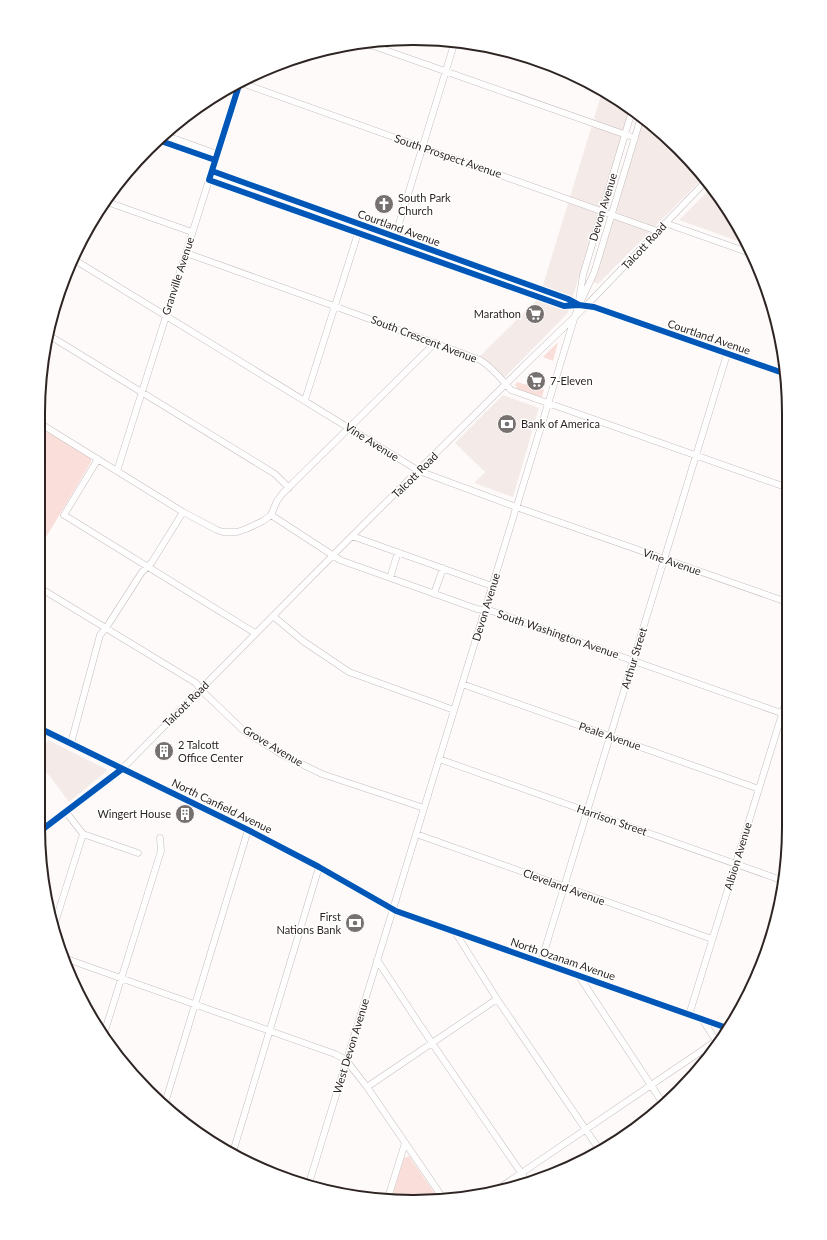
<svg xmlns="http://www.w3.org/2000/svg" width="827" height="1240" font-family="Lato,sans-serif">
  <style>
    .built { fill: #f4ebe9 }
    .green { fill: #faded9 }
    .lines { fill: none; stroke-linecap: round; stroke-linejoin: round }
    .minor-casing { stroke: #c4bebc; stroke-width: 7 }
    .minor { stroke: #fffefe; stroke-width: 6 }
    .cycleway-casing { stroke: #fff; stroke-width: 8 }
    .cycleway { stroke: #0057b8; stroke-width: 6 }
    .labels { text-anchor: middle; stroke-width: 3; stroke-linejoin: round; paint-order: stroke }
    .street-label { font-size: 11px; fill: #2e2523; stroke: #fff }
    .poi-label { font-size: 11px; fill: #2e2523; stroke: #fff; text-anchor: start }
    .rim { fill: none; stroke: #2e2523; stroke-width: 2 }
  </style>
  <rect width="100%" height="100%" fill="#fdfaf9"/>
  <path class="built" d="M603 89 630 109 568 313 503 379 478 358 539 298Z
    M644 119 661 131 704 177 598 284 593 282Z
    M712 187 749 245 679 220Z
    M503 395 539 408 513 497 474 483 485 472 455 443Z
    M48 740 108 770 69 802 49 775 38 766V761Z"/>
  <path class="green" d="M558 342 553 361 543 357Z
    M517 382 544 390 542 397 519 391 515 385Z
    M41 428 91 459V462L42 544 40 542Z
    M409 1156 438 1198 391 1201 404 1158Z"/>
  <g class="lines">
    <defs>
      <path id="minor" d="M365 43 635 138
        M239 82 657 231
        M164 135 217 154
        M158 140 215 160
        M212 171 568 299 577 305
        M209 180 564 306 579 305 594 307 786 374
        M107 202 192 232
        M665 223 753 254
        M394 240 455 41
        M186 253 334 306 480 360C492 367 502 380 511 390L788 488
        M73 259 419 471 516 507 787 602
        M579 300 583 275 632 111
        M50 336 275 474 289 488
        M305 400 359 230
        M41 424 183 512 217 530 223 532H237L246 529 263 521 271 515 277 501 283 493 435 343
        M98 459 64 515 255 633
        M117 471 240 82
        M271 515 340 560 477 609 492 611 787 715
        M352 536 492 586
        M390 578 398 552
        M40 588 196 683 200 689 244 731 281 754 322 774 424 808
        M434 594 443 568
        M273 616 303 641 349 672 454 710
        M462 684 759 789
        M39 728 248 830 319 867 396 911 727 1028
        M71 743 100 635 106 628 142 572 152 562 183 512
        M439 759 784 881
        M66 812 83 834 138 853
        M38 818 45 827
        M39 832 122 769 352 536 532 358 586 306 707 180
        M416 834 712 939
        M54 926 83 834
        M455 932 497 999 601 1152
        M64 958 335 1054 346 1060 367 1087 443 1198
        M377 960 432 1043 526 1180
        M541 962 727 354
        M579 976 662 1102
        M689 1015 787 698
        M702 1019 717 1042
        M103 1037 161 851 160 838
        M367 1087 497 999
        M165 1103 248 830
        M233 1152 319 867
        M309 1183 575 316 579 305 594 273 641 117
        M492 1193 719 1039
        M387 1201 405 1143"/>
    </defs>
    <use href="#minor" class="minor-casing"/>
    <use href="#minor" class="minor"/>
    <defs>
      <path id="cycleway" d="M240 82 209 180 564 306 579 305 594 307 786 374
        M158 140 215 160
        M212 171 568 299 579 305
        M39 728 248 830 319 867 396 911 727 1028
        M39 832 122 769"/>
    </defs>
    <use href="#cycleway" class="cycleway-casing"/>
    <use href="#cycleway" class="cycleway"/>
  </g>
  <defs>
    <symbol id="church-disc" viewBox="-11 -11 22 22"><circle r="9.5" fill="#76706e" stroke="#fff"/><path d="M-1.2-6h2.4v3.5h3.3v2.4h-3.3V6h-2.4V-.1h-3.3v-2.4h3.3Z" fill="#fff"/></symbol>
    <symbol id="supermarket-disc" viewBox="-11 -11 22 22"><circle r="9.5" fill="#76706e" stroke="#fff"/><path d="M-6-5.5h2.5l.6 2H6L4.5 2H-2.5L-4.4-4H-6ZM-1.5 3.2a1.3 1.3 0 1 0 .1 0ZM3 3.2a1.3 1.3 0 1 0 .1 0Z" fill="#fff"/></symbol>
    <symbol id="bank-disc" viewBox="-11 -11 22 22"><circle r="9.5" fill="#76706e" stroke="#fff"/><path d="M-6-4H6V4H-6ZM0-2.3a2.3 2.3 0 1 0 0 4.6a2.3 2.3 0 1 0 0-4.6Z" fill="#fff"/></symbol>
    <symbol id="building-disc" viewBox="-11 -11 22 22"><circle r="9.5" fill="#76706e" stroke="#fff"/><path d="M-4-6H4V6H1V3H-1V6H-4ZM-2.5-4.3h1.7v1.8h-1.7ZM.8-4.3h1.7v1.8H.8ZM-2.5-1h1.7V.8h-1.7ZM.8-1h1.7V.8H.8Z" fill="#fff"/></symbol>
  </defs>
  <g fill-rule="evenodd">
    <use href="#church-disc" x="373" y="193" width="22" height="22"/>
    <use href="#supermarket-disc" x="524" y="303" width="22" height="22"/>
    <use href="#supermarket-disc" x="525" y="370" width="22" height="22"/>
    <use href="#bank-disc" x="496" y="413" width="22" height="22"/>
    <use href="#building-disc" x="153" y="740" width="22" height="22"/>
    <use href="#building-disc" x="174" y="803" width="22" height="22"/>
    <use href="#bank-disc" x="344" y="912" width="22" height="22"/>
  </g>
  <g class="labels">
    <g class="street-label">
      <text transform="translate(448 156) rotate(19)" y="4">South Prospect Avenue</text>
      <text transform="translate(603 207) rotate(-73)" y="4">Devon Avenue</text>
      <text transform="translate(399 228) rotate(20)" y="4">Courtland Avenue</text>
      <text transform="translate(644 246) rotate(-47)" y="4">Talcott Road</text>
      <text transform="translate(178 276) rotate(-72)" y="4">Granville Avenue</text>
      <text transform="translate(709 337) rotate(19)" y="4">Courtland Avenue</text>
      <text transform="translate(424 339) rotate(21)" y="4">South Crescent Avenue</text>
      <text transform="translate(372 442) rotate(32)" y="4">Vine Avenue</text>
      <text transform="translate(415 475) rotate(-45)" y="4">Talcott Road</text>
      <text transform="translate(672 562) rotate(19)" y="4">Vine Avenue</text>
      <text transform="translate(486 607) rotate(-73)" y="4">Devon Avenue</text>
      <text transform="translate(558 634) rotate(19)" y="4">South Washington Avenue</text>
      <text transform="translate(634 658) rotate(-73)" y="4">Arthur Street</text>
      <text transform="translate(186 704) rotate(-45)" y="4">Talcott Road</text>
      <text transform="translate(610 736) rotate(19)" y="4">Peale Avenue</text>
      <text transform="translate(273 746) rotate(31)" y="4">Grove Avenue</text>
      <text transform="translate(222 806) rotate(26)" y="4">North Canfield Avenue</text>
      <text transform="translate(612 820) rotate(19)" y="4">Harrison Street</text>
      <text transform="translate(738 856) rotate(-73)" y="4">Albion Avenue</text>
      <text transform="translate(564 887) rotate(20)" y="4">Cleveland Avenue</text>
      <text transform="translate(563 959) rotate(19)" y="4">North Ozanam Avenue</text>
      <text transform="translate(351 1046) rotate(-73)" y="4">West Devon Avenue</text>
    </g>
    <g class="poi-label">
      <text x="398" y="202">South Park<tspan x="398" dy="13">Church</tspan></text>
      <text x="521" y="318" text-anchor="end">Marathon</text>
      <text x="550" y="385">7-Eleven</text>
      <text x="521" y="428">Bank of America</text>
      <text x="178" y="749">2 Talcott<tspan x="178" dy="13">Office Center</tspan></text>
      <text x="171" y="818" text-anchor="end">Wingert House</text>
      <text x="341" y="921" text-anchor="end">First<tspan x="341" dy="13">Nations Bank</tspan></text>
    </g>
  </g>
  <path d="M0 0H827V1240H0ZM413 45H414A368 368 0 0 1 782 413V827A368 368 0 0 1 414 1195H413A368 368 0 0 1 45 827V413A368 368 0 0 1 413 45Z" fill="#fff" fill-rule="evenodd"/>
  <path class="rim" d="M413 45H414A368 368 0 0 1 782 413V827A368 368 0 0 1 414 1195H413A368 368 0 0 1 45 827V413A368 368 0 0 1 413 45Z"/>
</svg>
